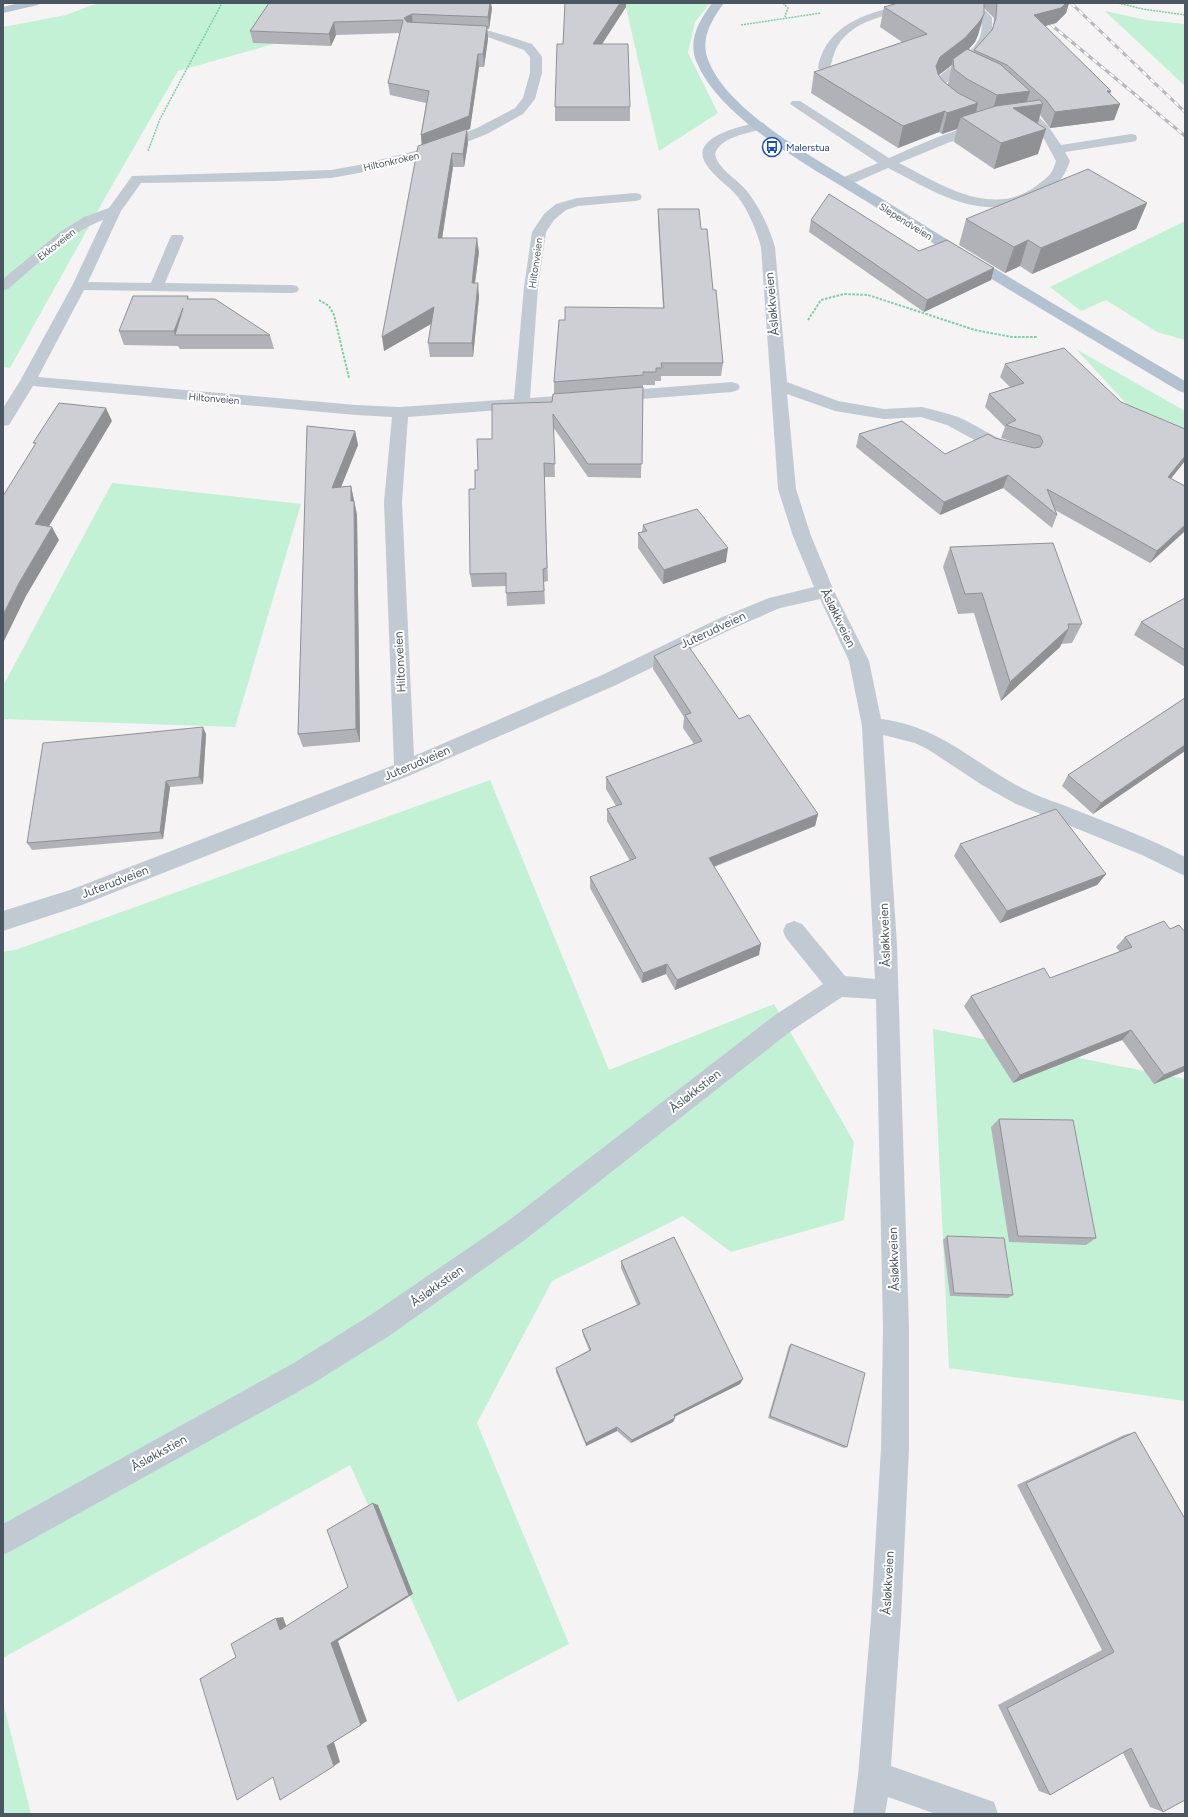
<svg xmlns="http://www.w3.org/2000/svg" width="1188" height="1817" font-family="Figtree,sans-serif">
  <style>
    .green { fill: #c3f1d5 }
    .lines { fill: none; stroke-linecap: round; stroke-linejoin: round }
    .path-far1 { stroke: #7ad0a6; stroke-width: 1.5; stroke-dasharray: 2 1; stroke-linecap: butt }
    .path { stroke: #7ad0a6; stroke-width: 2; stroke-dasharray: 2.5 1.5; stroke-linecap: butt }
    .minor { fill: #c1cad2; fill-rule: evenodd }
    .major { fill: #b3c2d1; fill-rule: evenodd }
    .rail-casing { stroke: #b5b8bd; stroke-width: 3 }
    .rail { stroke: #fff; stroke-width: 2; stroke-dasharray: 5.5; stroke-linecap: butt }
    .wall { fill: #b0b2b7; fill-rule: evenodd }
    .shaded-wall { fill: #909195 }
    .building { fill: #cdcfd5; stroke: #909195 }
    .labels { text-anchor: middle; stroke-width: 4; stroke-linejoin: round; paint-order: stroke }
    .far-transit-label { font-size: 10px; fill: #164399; stroke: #fff; text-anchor: start }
    .far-street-label { font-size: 10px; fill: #4a5661; stroke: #fff }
    .street-label { font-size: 12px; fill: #4a5661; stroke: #fff }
  </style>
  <rect width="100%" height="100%" fill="#f5f3f3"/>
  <path class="green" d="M98 3H333L358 20 178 71 106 196 10 368 3 367V27L66 15Z
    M625 3H710L695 22 688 53 718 113 659 151Z
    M1105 11 1146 20 1185 24V86Z
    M1185 221V340L1157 332 1106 300 1081 311 1050 287Z
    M1076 349 1185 411V443L1134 412Z
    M112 483 301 504 235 727 3 719V686Z
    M490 780 609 1070 774 1004 854 1142 844 1220 731 1252 683 1216 552 1281 477 1423 569 1644 458 1702 350 1465 3 1658V952L18 949Z
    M933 1029 1185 1079V1401L949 1368Z
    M3 1702 31 1814H3Z"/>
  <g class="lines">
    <path class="path-far1" d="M783 3 788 8 785 16 786 18
      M1118 3 1143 9 1185 15
      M741 25 821 13
      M148 151 160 119 222 3"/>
    <path class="path" d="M319 300 329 306 334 315 349 378
      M808 320 821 300 844 294 868 295 975 330 1012 337H1037"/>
    <path class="minor" d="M914 3H940L938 5C906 13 862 13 840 42 832 53 833 63 828 71H820L818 68C826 22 874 10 914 3Z
      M955 3C972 3 981 3 992 18 992 24 993 31 991 37 984 57 962 71 946 83L947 95 956 105 954 108C940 111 933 94 934 82 946 65 993 47 979 17 972 10 959 8 955 3Z
      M458 29 486 30 507 36 532 44 540 54 542 57V73L535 99 523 114 487 134 433 155 359 173 331 178 275 181 141 183 121 211 88 282 151 283 170 238 172 235H182L184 238 165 283 292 285 297 286 299 289 297 292 292 293 84 290 38 377 356 405 400 407 514 399 524 287 532 232 544 214 556 204 577 198 635 193 640 194 642 197 640 200 635 201 578 206 566 210 554 220 546 232 538 287 530 398 732 382 738 384 740 387 738 390 732 392 408 417 402 502 414 756 602 675 720 618 769 598 814 587 793 536 778 489 761 247C756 229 749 212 738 197 728 185 714 177 706 164 688 137 742 126 759 122L764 123 765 126 764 129C748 133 720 137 715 154 718 169 737 179 747 191 760 208 769 227 775 247L787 382 838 401 884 409 922 407C934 410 947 413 958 417 978 425 994 439 1015 444L1017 448 1015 452 1009 453 991 449 947 425 921 417 884 419 835 411 787 394 796 489 811 536 834 591 869 661 881 719C942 726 977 767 1030 792 1044 799 1059 803 1073 809 1111 824 1149 838 1185 857V876L1142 855 1016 804 982 785 929 750 915 743 883 735 897 945 909 1329V1448L901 1619 891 1766 994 1802 998 1814H936L888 1797 885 1814H853L858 1776 871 1619 881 1448 883 1329 876 999 842 997 791 1031 526 1239 389 1336 312 1384 13 1550 3 1555V1524L292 1364 369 1316 508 1221 775 1015 823 984 786 938 783 931 786 924 794 921 802 924 845 976 875 979 862 726 849 661 820 599 780 608 734 628 616 685 411 775 82 905 3 931V911L70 890 394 765 384 502 392 417 356 415 33 386 9 425 3 426V408L20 381 72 286 103 220C69 232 36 266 8 289L3 290V279L60 232 84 217 109 208 132 176 331 170 359 165 423 149 477 128 515 108 523 98 530 73V57L524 50 485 36 454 34 452 32Z
      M1016 97 1020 98 1048 126 1061 145 1131 134 1136 135 1137 138 1136 141 1131 142 1065 152 1070 161C1063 180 1060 181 1044 193 1034 200 1025 202 1013 205 967 215 928 188 888 168L849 185H839L837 182 839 179 878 163 790 104 792 101H800L889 158C907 150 972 120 989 124L990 127 989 130 950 142 899 163C940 184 992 219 1036 186 1048 177 1052 175 1056 161L1044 139 1010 101 1012 98Z"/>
    <path class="major" d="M19 3H40L38 5 3 13V7Z
      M712 3H724C711 21 699 40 709 62 731 117 834 169 884 200 983 263 1084 322 1185 381V393L1179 391C1077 330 974 270 874 206 819 171 723 123 697 63 687 41 699 21 712 3Z"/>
    <defs>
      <path id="rail" d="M1025 3 1185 136
        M1071 3 1185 112"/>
    </defs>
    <use href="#rail" class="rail-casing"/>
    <use href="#rail" class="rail"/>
  </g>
  <path class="wall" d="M269 3 492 8 489 29H487L488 39 484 67H479L470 129 467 130 468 143 464 167H453L442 238 479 252 475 283 479 297 473 357H430L428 343 431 324 384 351 422 145 421 135 426 103 390 95 388 83 400 33 336 35 331 46 253 43 250 31Z
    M565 3H626V7L602 44 630 107V121H555V107L563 44Z
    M898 3H1069L1066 13 1056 23 1045 26 1120 104 1114 120 1050 128 1040 115 1038 123V154L994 169 954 142 957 129 942 134 939 132 898 148 811 93 814 72 902 42 880 27 884 7ZM984 8 994 18 993 28 992 30 974 50V52L969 49 975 42 978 35 984 14ZM952 65 948 84V85L943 81 938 75Z
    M1147 203 1136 229 1032 274 1020 266 1005 273 959 245 966 219Z
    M658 209 701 229 713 290 723 363 721 376H661V381H655V385H643L641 478 588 477 553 427 555 477H544L548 581 544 582 545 604 507 606 506 586 472 587 470 574 475 489 478 470 492 439 552 402 554 394V382L565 320 663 308 658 222Z
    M811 220 919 251 994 268 991 280 924 312 809 232Z
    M188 296 189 299 270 335 274 349H180L178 346 124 345 119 331Z
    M1005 364 1171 479 1185 531 1150 563 1055 510 1057 515 1052 528 1003 488 940 515 856 447 859 434 945 454 995 438 1023 445 1001 438 1005 427 985 407 989 394 1010 387 1000 377Z
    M307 426 355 431 358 445 341 487 351 486 357 515 360 742 303 747 298 734Z
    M643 525 726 562 663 584 638 548V533L642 532Z
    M950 547 1082 624 1072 643 1061 644 1060 647 1001 701 974 613 958 614 943 567Z
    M1185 598V667L1134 635 1141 622Z
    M654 656 739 719 818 814 815 826 714 867 759 955 675 990 666 974 642 983 590 888V877L630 861 607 821V809L616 806 606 789V777L694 744 683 728 684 717 653 669Z
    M1185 698V751L1093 814 1062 786 1068 775Z
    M206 734 203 784 170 787 163 839 32 850 27 843Z
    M960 844 1106 874 1097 885 1000 923 954 856Z
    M1170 929 1185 932V1071L1154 1084 1122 1040 1013 1083 964 1006 971 996 1050 978 1120 952 1116 947 1125 937Z
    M999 1119 1096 1238 1086 1245 1009 1242 991 1127Z
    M947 1236 1013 1295 1008 1298 950 1296 943 1240Z
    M621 1261 743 1379 740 1384 674 1417 675 1418 673 1422 631 1443 617 1431 586 1446 556 1372V1368L589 1350 583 1335 582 1330 637 1305 621 1268Z
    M791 1344 847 1447 844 1448 768 1418 789 1346Z
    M1135 1432 1163 1812 1150 1807 1123 1753 1050 1795 1039 1791 998 1705 1102 1650 1017 1485 1124 1435Z"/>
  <path class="shaded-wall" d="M490 3H491L492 8 489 29 488 17Z
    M620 3H626V7L593 58V44Z
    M1066 3H1069L1066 13 1056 23 1030 30 1034 15Z
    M412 14 413 26 406 31 404 18Z
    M984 14 978 35 975 42 960 59H953L952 65 935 78 936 66 940 57Z
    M334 22 336 35 331 46 329 34Z
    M487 26 488 39 484 67 483 54Z
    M478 54 479 67 470 129 467 130 468 143 464 167 463 154 422 148 421 135Z
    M1030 91 1025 107 1043 104 1036 130 990 120 997 95Z
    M1107 91H1111L1106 106 1120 104 1114 120 1050 128 1055 112Z
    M978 103 973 125 961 117 957 129 942 134 947 113Z
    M945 111 939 132 898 148 903 126Z
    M1046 129 1038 154 994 169 1001 143Z
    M452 153 453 167 440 252 438 238Z
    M1147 203 1136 229 1032 274 1041 248Z
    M477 238 479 252 473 297 472 283Z
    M1028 240 1020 266 1005 273 1014 247Z
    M994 268 991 280 924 312 927 300Z
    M478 283 479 297 473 357 472 343Z
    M434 307 436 321 384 351 382 337Z
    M183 308 175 335 174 331Z
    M106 408 112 421 42 538 35 524Z
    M355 431 358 445 335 502 332 488Z
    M1185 456V461L1162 490 1168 477Z
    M1008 475 1003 488 940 515 944 502Z
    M351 486 357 515 360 742 356 729Z
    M1185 525V531L1150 563 1157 551Z
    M52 527 59 540 26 596 3 643V615L19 583Z
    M728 548 726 562 663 584 664 570Z
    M1069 628 1060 647 1001 701 1010 682Z
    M203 727 206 734 203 784 199 777Z
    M1185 745V751L1093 814 1101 803Z
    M166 781 170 787 163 839 160 832Z
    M818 814 815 826 707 869 709 858Z
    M1106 874 1097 885 1000 923 1007 911Z
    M761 944 759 955 675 990 677 980Z
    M667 964 666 974 642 983 643 973Z
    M1131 1030 1122 1040 1013 1083 1020 1075Z
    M1185 1066V1071L1154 1084 1164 1075Z
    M743 1379 740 1384 672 1418 674 1415Z
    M675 1418 673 1422 631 1443 632 1440Z
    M617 1427V1431L586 1446V1443Z
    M373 1503 378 1505 413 1594 338 1641 367 1721 334 1742 340 1762 334 1766 327 1746 331 1643Z
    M283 1617 287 1628 280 1630 276 1618Z"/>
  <path class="building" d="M269 3H490L488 17 412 14 404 18 407 22 487 26 483 54H478L469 116 421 135 429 91 388 83 403 20 334 22 329 34 250 31Z
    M565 3H620L593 44H628L630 107H555L557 44H563Z
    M898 3H984V14L980 21 965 38 940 57 936 66 938 74 943 81 958 93 978 103 947 113 945 111 903 126 814 72 927 34 884 7Z
    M997 3H1066L1061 8 1034 15 1111 91H1107L1120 104 1055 112 1046 100 1007 65 974 50 992 30 996 18Z
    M967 49 1000 64 1030 91 997 95 967 79 954 69 953 59Z
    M1040 100 1043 104 1013 108 1046 129 1001 143 961 117 996 106Z
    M467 129 463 154 452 153 438 238H477L472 283H478L472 343H428L434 307 382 337 418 146Z
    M1088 169 1147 203 1041 248 1028 240 1014 247 966 219Z
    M829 194 919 251 947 240 994 268 927 300 811 220Z
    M658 209H699L701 229H707L713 290H716L723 363H661L662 368H656V372H643V375L554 382 559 320H565V307L664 308Z
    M133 296H188L187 299H215L270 335H175L183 308 174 331H119Z
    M1064 348 1121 402 1185 429V456L1168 477 1185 486V525L1157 551 1047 489 1057 515 1008 475 944 502 859 434 902 421 945 454 988 434 995 438 1034 448 1040 447 1043 442 1040 436 1006 425 1016 420 989 394 1024 383 1005 364Z
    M643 387 642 464H588L553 414 555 464 544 463 547 568 543 569 544 591 506 593V573L470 574 469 489H475V470H478L477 439H492V404L552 402 553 394Z
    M59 403 106 408 35 524 52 527 19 583 3 615V496L36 443H33Z
    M307 426 355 431 332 488 351 486V501H354L356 729 298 734Z
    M697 509 728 548 664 570 638 533 647 531 643 525Z
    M1053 543 1082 624H1068L1069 628 1010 682 982 593 965 594 950 547Z
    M1185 598V650L1141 622Z
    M685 641 739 719 749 715 818 814 709 858 761 944 677 980 667 964 643 973 590 877 636 858 607 809 622 804 606 777 702 741 685 715 691 713 654 656Z
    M1185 698V745L1101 803 1068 775Z
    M203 727 199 777 166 781 160 832 27 843 43 743Z
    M1056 809 1106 874 1007 911 960 844Z
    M1164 921 1170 929 1179 925 1185 932V1066L1164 1075 1131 1030 1020 1075 971 996 1044 968 1050 978 1132 947 1125 937Z
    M999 1119 1073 1120 1096 1238 1018 1236Z
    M947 1236 1004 1238 1013 1295 954 1293Z
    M674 1237 743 1379 674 1415 675 1418 632 1440 617 1427 586 1443 556 1368 591 1350 582 1330 640 1304 621 1261Z
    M791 1344 865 1373 847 1447 770 1416Z
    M1135 1432 1185 1519V1800L1163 1812 1131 1748 1050 1795 1007 1708 1114 1652 1026 1483Z
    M373 1503 409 1595 331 1643 361 1725 327 1746 334 1766 280 1800 273 1777 237 1800 200 1679 236 1657 231 1644 276 1618 280 1630 348 1587 327 1530Z"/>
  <defs>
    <symbol id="bus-ring" viewBox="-11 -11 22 22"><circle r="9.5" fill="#fff" stroke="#1a4fb4" stroke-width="1.5"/><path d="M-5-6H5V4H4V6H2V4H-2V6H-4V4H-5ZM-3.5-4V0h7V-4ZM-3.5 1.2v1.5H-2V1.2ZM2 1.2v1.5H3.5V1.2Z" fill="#1a4fb4"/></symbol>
  </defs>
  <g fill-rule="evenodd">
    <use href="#bus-ring" x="761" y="136" width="22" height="22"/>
  </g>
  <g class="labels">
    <g class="far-transit-label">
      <text x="786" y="151">Malerstua</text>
    </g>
    <g class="far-street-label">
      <text transform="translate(391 161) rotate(-13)" y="4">Hiltonkroken</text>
      <text transform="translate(906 221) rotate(32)" y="4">Slependveien</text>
      <text transform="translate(56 244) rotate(-38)" y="4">Ekkoveien</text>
      <text transform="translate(535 263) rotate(-82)" y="4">Hiltonveien</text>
      <text transform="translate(214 398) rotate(5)" y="4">Hiltonveien</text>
    </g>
    <g class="street-label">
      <text transform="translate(772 304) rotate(-95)" y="4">Åsløkkveien</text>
      <text transform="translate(838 618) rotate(64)" y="4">Åsløkkveien</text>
      <text transform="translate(713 630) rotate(-25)" y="4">Juterudveien</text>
      <text transform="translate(400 662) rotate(-93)" y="4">Hiltonveien</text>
      <text transform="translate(417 763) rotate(-23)" y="4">Juterudveien</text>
      <text transform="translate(115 882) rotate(-21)" y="4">Juterudveien</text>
      <text transform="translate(885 935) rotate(-92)" y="4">Åsløkkveien</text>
      <text transform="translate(695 1091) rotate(-38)" y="4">Åsløkkstien</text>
      <text transform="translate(894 1259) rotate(-92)" y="4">Åsløkkveien</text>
      <text transform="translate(437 1286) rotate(-35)" y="4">Åsløkkstien</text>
      <text transform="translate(159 1453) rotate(-29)" y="4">Åsløkkstien</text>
      <text transform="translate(888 1583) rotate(-87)" y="4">Åsløkkveien</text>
    </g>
  </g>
  <rect width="1188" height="1817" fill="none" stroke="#4a5661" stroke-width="8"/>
</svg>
